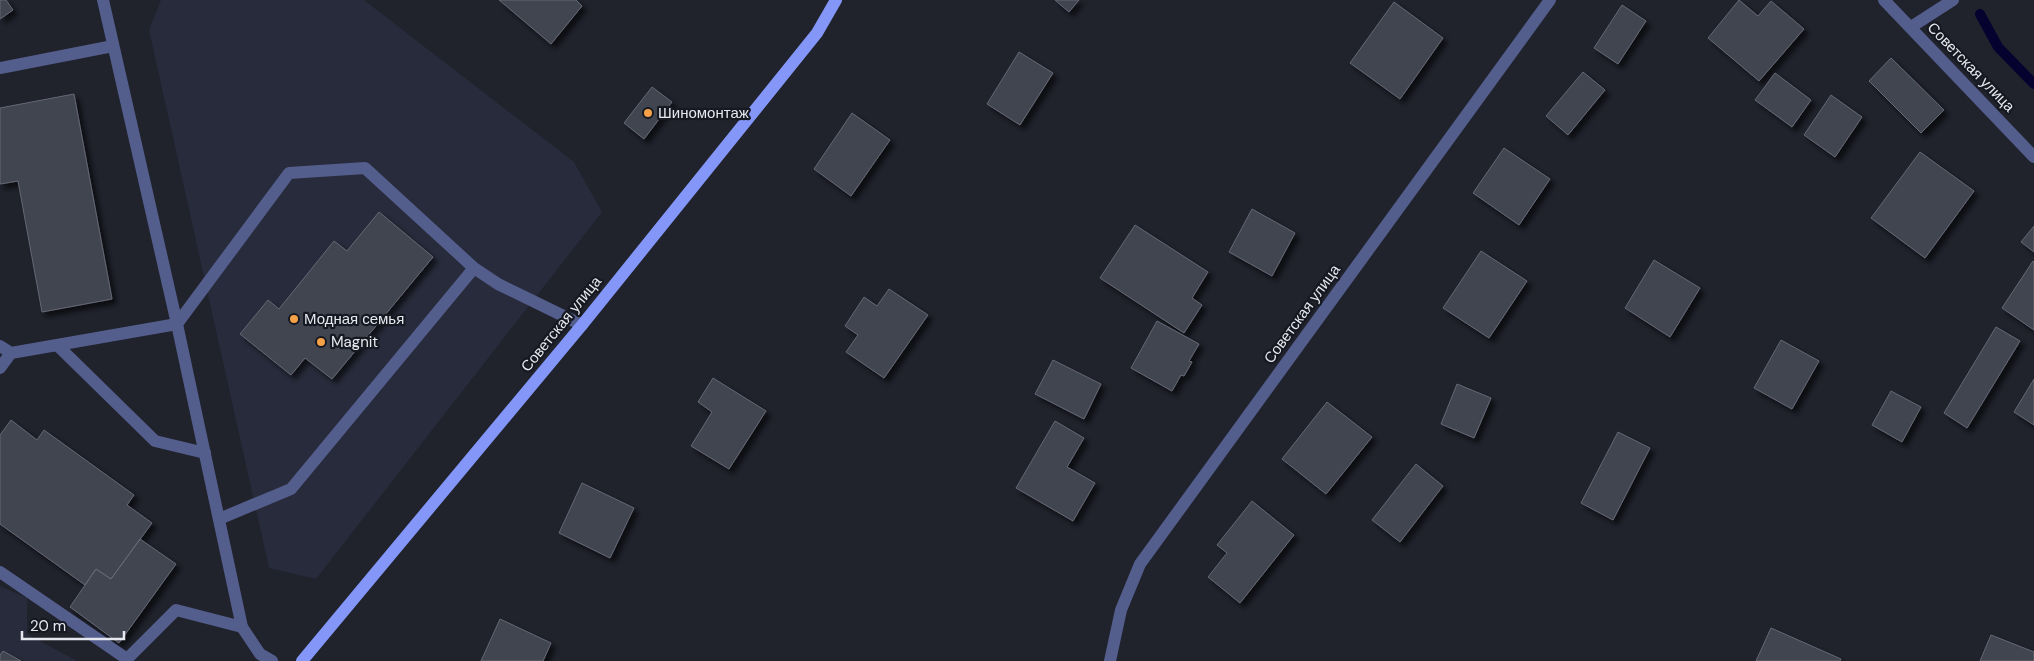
<svg xmlns="http://www.w3.org/2000/svg" width="2034" height="661" font-family="'DM Sans',sans-serif">
  <style>
    .built { fill: #282b3b }
    .lines { fill: none; stroke-linecap: round; stroke-linejoin: round }
    .stream { stroke: #05022f; stroke-width: 10 }
    .building { fill: #41444f; stroke: #656875; filter: url(#shadow) }
    .lane { stroke: #545e8d; stroke-width: 12 }
    .street { stroke: #545e8d; stroke-width: 12 }
    .primary { stroke: #8497f8; stroke-width: 12 }
    .poi-dot { fill: #f7a248; stroke: #161922; stroke-width: 2 }
    .labels { text-anchor: middle; stroke-width: 4.5; stroke-linejoin: round; paint-order: stroke }
    .street-label { font-size: 15px; fill: #e6e8ef; stroke: #161922 }
    .poi-label { font-size: 15px; fill: #e6e8ef; stroke: #161922; text-anchor: start }
  </style>
  <defs>
    <filter id="shadow"><feDropShadow dx="4.5" dy="4.5" stdDeviation="2.5" flood-color="#0009"/></filter>
  </defs>
  <rect width="100%" height="100%" fill="#20222c"/>
  <path class="built" d="M161 0H364L574 162 602 212 316 579 269 568 149 30Z
    M0 586 27 598V634L77 661H0Z"/>
  <g class="lines">
    <path class="stream" d="M1980 14 1998 47 2034 84"/>
  </g>
  <path class="building" d="M0 0H6L13 10 0 19Z
    M499 0H576L582 6 551 44Z
    M1055 0H1079L1069 12Z
    M1739 0 1758 16 1771 1 1804 29 1759 81 1708 38Z
    M1394 2 1443 38 1400 99 1350 63Z
    M1622 5 1646 21 1618 64 1594 48Z
    M1019 52 1053 73 1020 125 987 104Z
    M1891 58 1944 110 1921 133 1869 81Z
    M1583 72 1605 90 1568 135 1546 116Z
    M1775 73 1811 100 1792 127 1755 100Z
    M652 87 672 102 644 139 624 123Z
    M74 94 112 299 42 312 18 181 0 184V108Z
    M1831 95 1862 117 1835 157 1804 135Z
    M852 113 890 140 851 196 814 169Z
    M1504 148 1550 179 1519 225 1473 193Z
    M1920 152 1974 191 1925 258 1871 218Z
    M1252 209 1295 233 1272 276 1229 252Z
    M379 212 433 257 332 379 305 358 291 375 240 334 268 300 279 309 334 241 347 251Z
    M1135 225 1208 272 1192 298 1202 305 1184 333 1100 278Z
    M2034 226V252L2021 242Z
    M1481 251 1527 281 1489 338 1443 308Z
    M1654 260 1700 288 1670 337 1625 308Z
    M2033 261 2034 262V330L2002 308Z
    M889 289 928 315 884 378 846 352 858 335 845 326 864 297 877 306Z
    M1157 321 1199 344 1189 361 1192 362 1184 376 1181 375 1172 391 1131 368Z
    M1996 327 2020 341 1967 428 1944 413Z
    M1781 340 1819 361 1792 409 1754 388Z
    M1053 360 1101 384 1084 419 1035 394Z
    M713 378 766 411 729 469 691 446 712 412 698 402Z
    M2034 379V425L2014 412Z
    M1457 384 1491 398 1474 438 1441 424Z
    M1891 391 1921 407 1902 442 1872 425Z
    M1327 402 1372 437 1326 494 1282 459Z
    M11 420 37 440 44 430 134 495 127 505 152 523 111 579 96 569 85 585 0 524V435Z
    M1055 421 1084 438 1067 467 1095 483 1073 521 1016 488Z
    M1618 432 1650 448 1613 520 1581 503Z
    M1416 464 1443 486 1400 542 1372 520Z
    M582 483 634 508 610 558 559 533Z
    M1252 501 1294 535 1240 603 1208 577 1227 553 1217 545Z
    M140 539 176 564 119 643 70 607 96 569 111 579Z
    M500 619 551 643 543 661H481Z
    M1771 628 1841 659 1840 661H1756Z
    M1991 635 2034 652V661H1980Z
    M3 651 21 661H0V655Z"/>
  <g class="lines">
    <path class="lane" d="M0 68 113 46
      M57 345 177 324 289 173 365 168 474 268
      M0 346 11 353 57 345 155 441 205 453
      M0 368 11 353
      M219 519 291 489 474 268 498 284 582 325
      M0 572 127 659 176 610 242 627"/>
    <path class="street" d="M103 0 177 324 242 627 260 654 272 661
      M1884 0 2034 157
      M1911 27 1953 0
      M1110 661 1121 610 1140 564 1550 0"/>
    <path class="primary" d="M302 661 582 325 817 33 836 0"/>
  </g>
  <g class="poi-dot">
    <circle cx="648" cy="113" r="5"/>
    <circle cx="294" cy="319" r="5"/>
    <circle cx="321" cy="342" r="5"/>
  </g>
  <g class="labels">
    <g class="street-label">
      <text transform="translate(1971 67) rotate(46)" y="5">Советская улица</text>
      <text transform="translate(1302 314) rotate(-54)" y="5">Советская улица</text>
      <text transform="translate(561 324) rotate(-51)" y="5">Советская улица</text>
    </g>
    <g class="poi-label">
      <text x="658" y="118">Шиномонтаж</text>
      <text x="304" y="324">Модная семья</text>
      <text x="331" y="347">Magnit</text>
    </g>
  </g>
  <path d="M22 631v8h102v-8" fill="none" stroke="#e6e8ef" stroke-width="2.5"/>
  <text x="30" y="631" font-size="15" fill="#e6e8ef" stroke="#161922" stroke-width="4" paint-order="stroke">20 m</text>
</svg>
